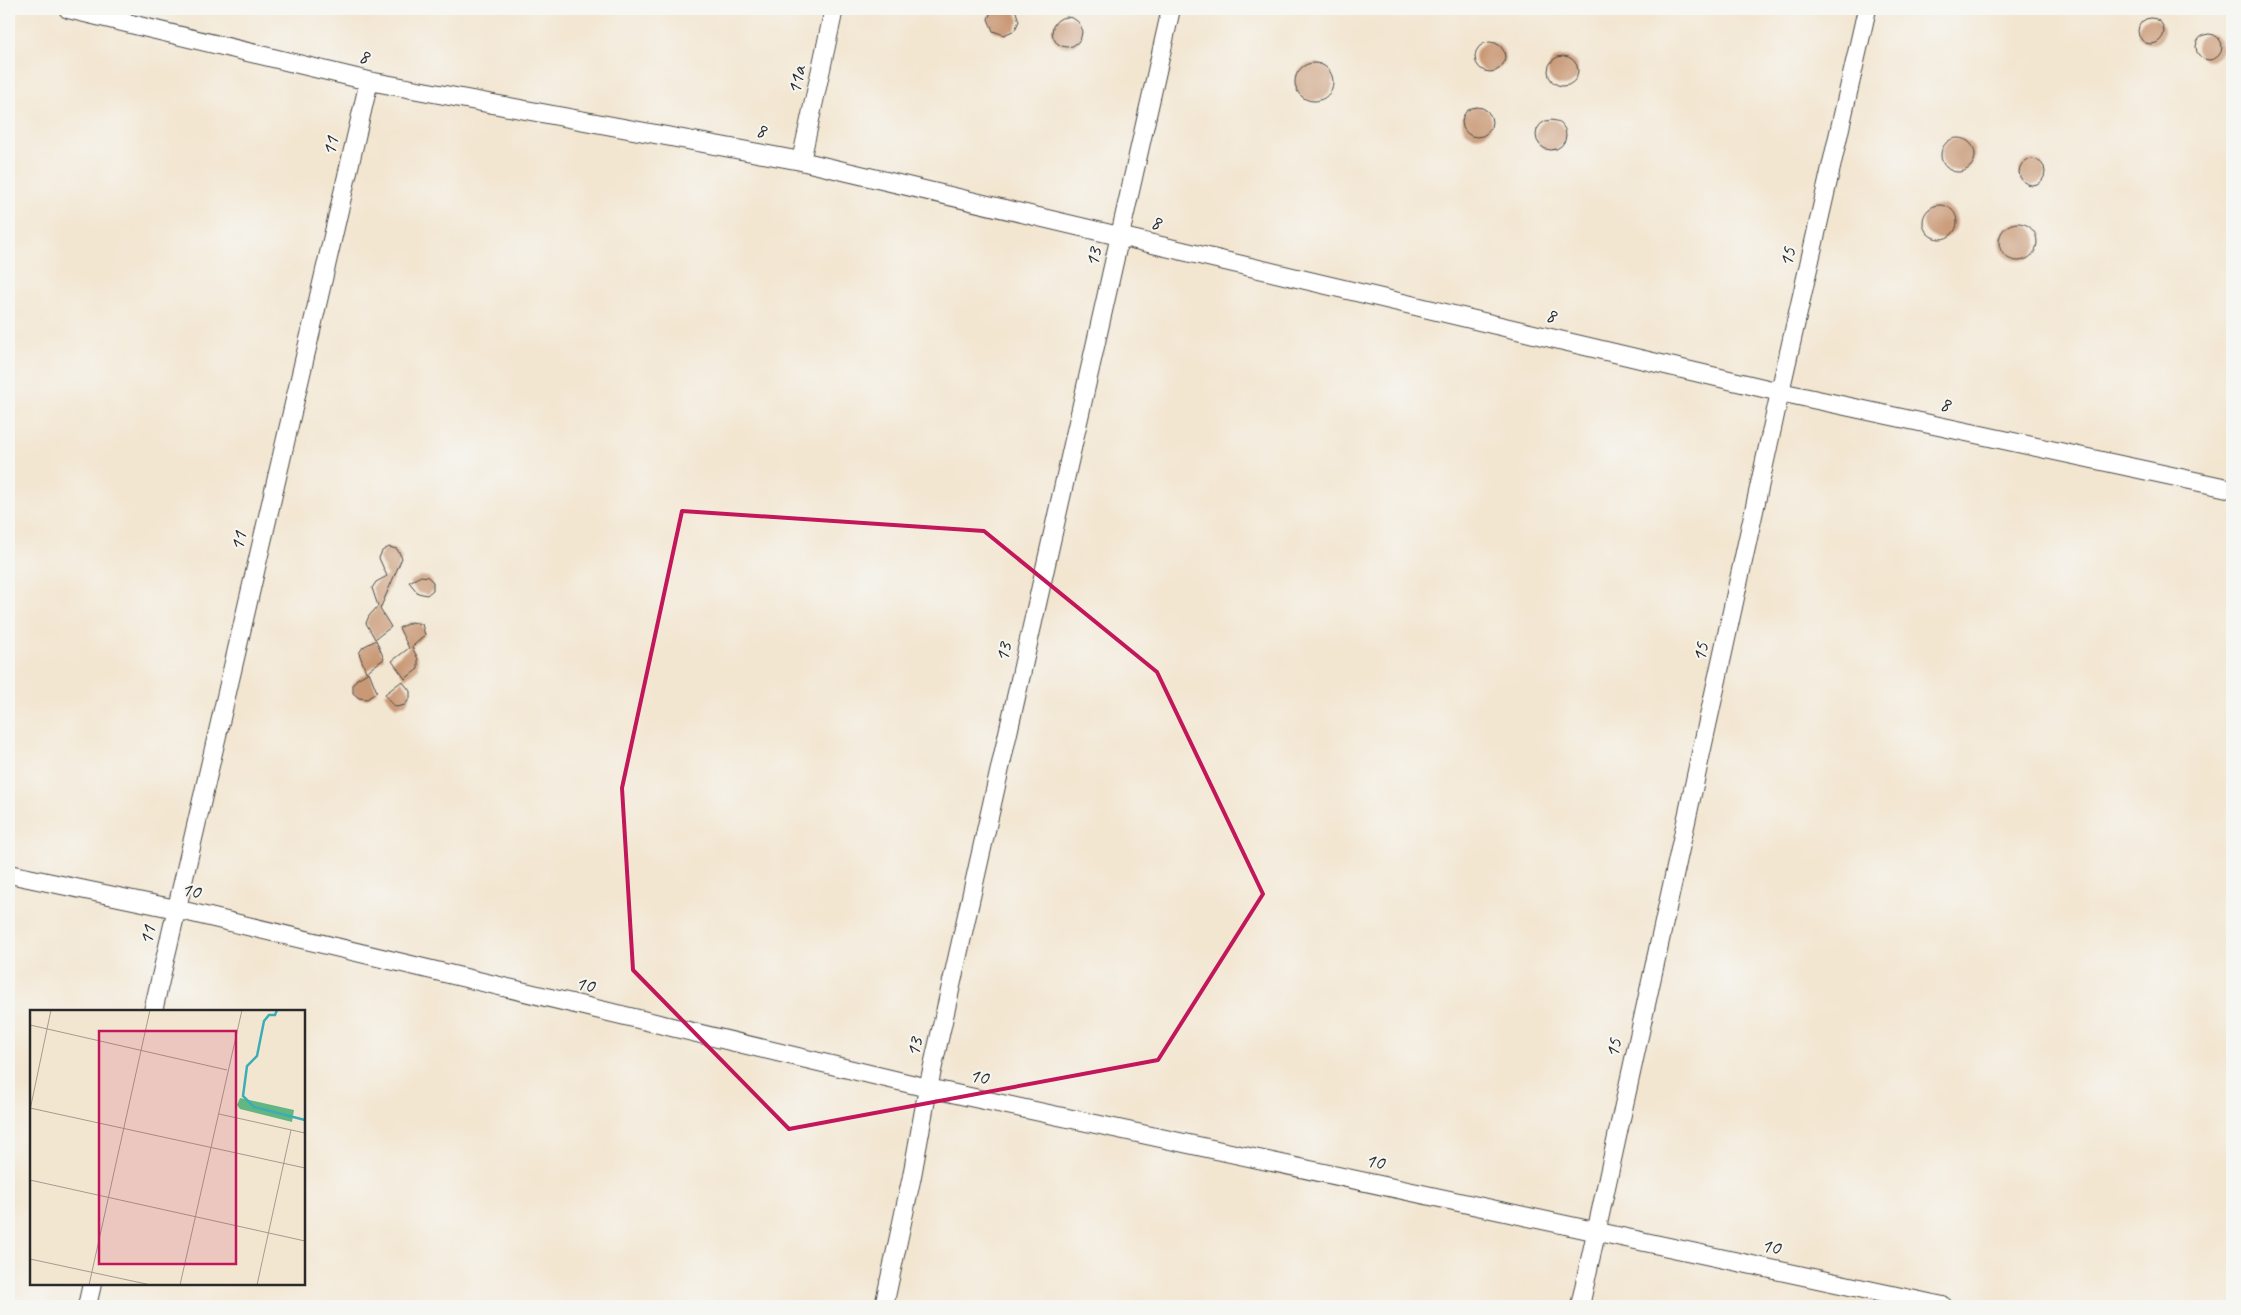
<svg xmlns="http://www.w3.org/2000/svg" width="2241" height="1315" font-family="Caveat,sans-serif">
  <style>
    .building { fill: #c99976 }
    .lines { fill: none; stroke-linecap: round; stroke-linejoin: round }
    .minor-casing { stroke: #494744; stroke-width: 20 }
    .minor { stroke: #fff; stroke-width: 18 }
    .marked { fill: none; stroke: #c2185b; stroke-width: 4; stroke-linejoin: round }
    .labels { text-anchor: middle; stroke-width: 4; stroke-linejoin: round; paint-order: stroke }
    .street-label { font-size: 21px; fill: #2b2b2b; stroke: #f6f6f2 }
    .inset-river { fill: none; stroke: #3cadb6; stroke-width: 2.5 }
    .inset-road { fill: none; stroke: #a39b8f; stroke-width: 1 }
    .view { fill: #c2185b; fill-opacity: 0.15; stroke: #c2185b; stroke-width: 2.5 }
    .inset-edge { fill: none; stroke: #2b2b2b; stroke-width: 2.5 }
  </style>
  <rect width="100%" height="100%" fill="#f6f6f2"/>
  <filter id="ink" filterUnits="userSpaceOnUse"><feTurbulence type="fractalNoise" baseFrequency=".02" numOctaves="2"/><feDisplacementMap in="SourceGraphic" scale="10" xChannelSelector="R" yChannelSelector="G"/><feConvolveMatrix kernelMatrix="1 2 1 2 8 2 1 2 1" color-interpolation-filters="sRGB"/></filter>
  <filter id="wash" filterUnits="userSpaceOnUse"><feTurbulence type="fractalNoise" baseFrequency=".0096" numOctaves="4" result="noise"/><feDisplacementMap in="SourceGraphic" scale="20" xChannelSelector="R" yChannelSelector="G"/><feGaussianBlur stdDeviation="1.12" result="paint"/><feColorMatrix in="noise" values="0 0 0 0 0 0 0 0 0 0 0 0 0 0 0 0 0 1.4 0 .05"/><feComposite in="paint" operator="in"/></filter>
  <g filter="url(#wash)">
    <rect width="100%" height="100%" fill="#f3e6d1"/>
    <g id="blocks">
      <path class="building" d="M992 9H1015L1019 21 1015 30 1004 35 993 31 988 19Z
        M1052 32a15 15 0 1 1 30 0a15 15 0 1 1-30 0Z
        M2138 31a13 13 0 1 1 26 0a13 13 0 1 1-26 0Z
        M2196 47a13 13 0 1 1 26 0a13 13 0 1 1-26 0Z
        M1475 57a15 15 0 1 1 30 0a15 15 0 1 1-30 0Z
        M1548 71a15 15 0 1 1 30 0a15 15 0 1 1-30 0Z
        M1295 82a19 19 0 1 1 38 0a19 19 0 1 1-38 0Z
        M1462 122a15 15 0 1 1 30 0a15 15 0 1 1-30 0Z
        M1536 135a15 15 0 1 1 30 0a15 15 0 1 1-30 0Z
        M1941 155a17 17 0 1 1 34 0a17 17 0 1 1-34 0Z
        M2019 172a13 13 0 1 1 26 0a13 13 0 1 1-26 0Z
        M1923 222a17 17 0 1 1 34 0a17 17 0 1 1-34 0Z
        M1999 242a19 19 0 1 1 38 0a19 19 0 1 1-38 0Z
        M389 547 397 549 402 558 380 609 391 627 375 639 366 623 369 616 378 606 372 588 376 582 387 576 379 558 382 551Z
        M421 576 428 577 433 582V590L427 595 418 593 409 582Z
        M411 622 422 624 425 635 412 647 418 659V669L405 679 392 661 409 648 399 628Z
        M376 640 384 659 366 672 359 653 363 647Z
        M369 672 377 692 367 699 359 698 353 693V684L357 679Z
        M402 681 410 691V698L405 705 396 707 391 703 385 694Z"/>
    </g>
  </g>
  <g filter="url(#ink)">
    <use href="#blocks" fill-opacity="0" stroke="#494744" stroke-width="1"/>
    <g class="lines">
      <defs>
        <path id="minor" d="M68 9 369 81 801 161 1780 392 2232 489
          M801 161 834 9
          M9 874 176 909 928 1088 1943 1306
          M153 1011 369 81
          M87 1306 92 1284
          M884 1306 912 1176 928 1088 1171 9
          M1580 1306 1780 392 1867 9"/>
      </defs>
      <use href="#minor" class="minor-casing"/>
      <use href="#minor" class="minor"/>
    </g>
  </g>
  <path class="marked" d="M682 511 984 531 1157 672 1263 894 1158 1060 789 1129 633 970 622 788Z"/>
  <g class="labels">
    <g class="street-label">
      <text transform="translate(364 56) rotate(13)" y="7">8</text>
      <text transform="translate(796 80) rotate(-78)" y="7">11a</text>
      <text transform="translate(761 130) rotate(11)" y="7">8</text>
      <text transform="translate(330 146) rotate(-77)" y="7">11</text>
      <text transform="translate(1156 222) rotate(13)" y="7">8</text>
      <text transform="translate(1093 257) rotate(-77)" y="7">13</text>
      <text transform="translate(1787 257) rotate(-77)" y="7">15</text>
      <text transform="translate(1551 315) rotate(13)" y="7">8</text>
      <text transform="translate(1945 404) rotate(12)" y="7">8</text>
      <text transform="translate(238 541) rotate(-77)" y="7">11</text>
      <text transform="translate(1003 652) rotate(-77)" y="7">13</text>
      <text transform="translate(1700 652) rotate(-78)" y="7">15</text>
      <text transform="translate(191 890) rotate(13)" y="7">10</text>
      <text transform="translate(147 935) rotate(-77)" y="7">11</text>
      <text transform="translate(585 984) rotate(13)" y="7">10</text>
      <text transform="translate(914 1047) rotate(-77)" y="7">13</text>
      <text transform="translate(1613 1048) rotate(-78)" y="7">15</text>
      <text transform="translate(979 1076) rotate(12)" y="7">10</text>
      <text transform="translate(1375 1161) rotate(12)" y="7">10</text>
      <text transform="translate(1771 1246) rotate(12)" y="7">10</text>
    </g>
  </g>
  <g transform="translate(30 1010)">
    <rect width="275" height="275" fill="#f3e6d1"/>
    <path d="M210 88 264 100 262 112 210 99 207 95Z" fill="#64b681"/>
    <path class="inset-river" d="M247 0 245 5H239L234 11 227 46 217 56 213 86 224 97 275 110"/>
    <path class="inset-road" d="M0 15 197 60M0 98 275 158M0 100 21 0M189 104 275 123M0 170 275 231M0 249 121 275M59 275 120 0M150 275 212 0M227 275 261 120"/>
    <path class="view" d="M69 21H206V254H69Z"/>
    <rect width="275" height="275" class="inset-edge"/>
  </g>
  <rect width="2241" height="1315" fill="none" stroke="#f6f6f2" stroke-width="30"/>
</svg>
